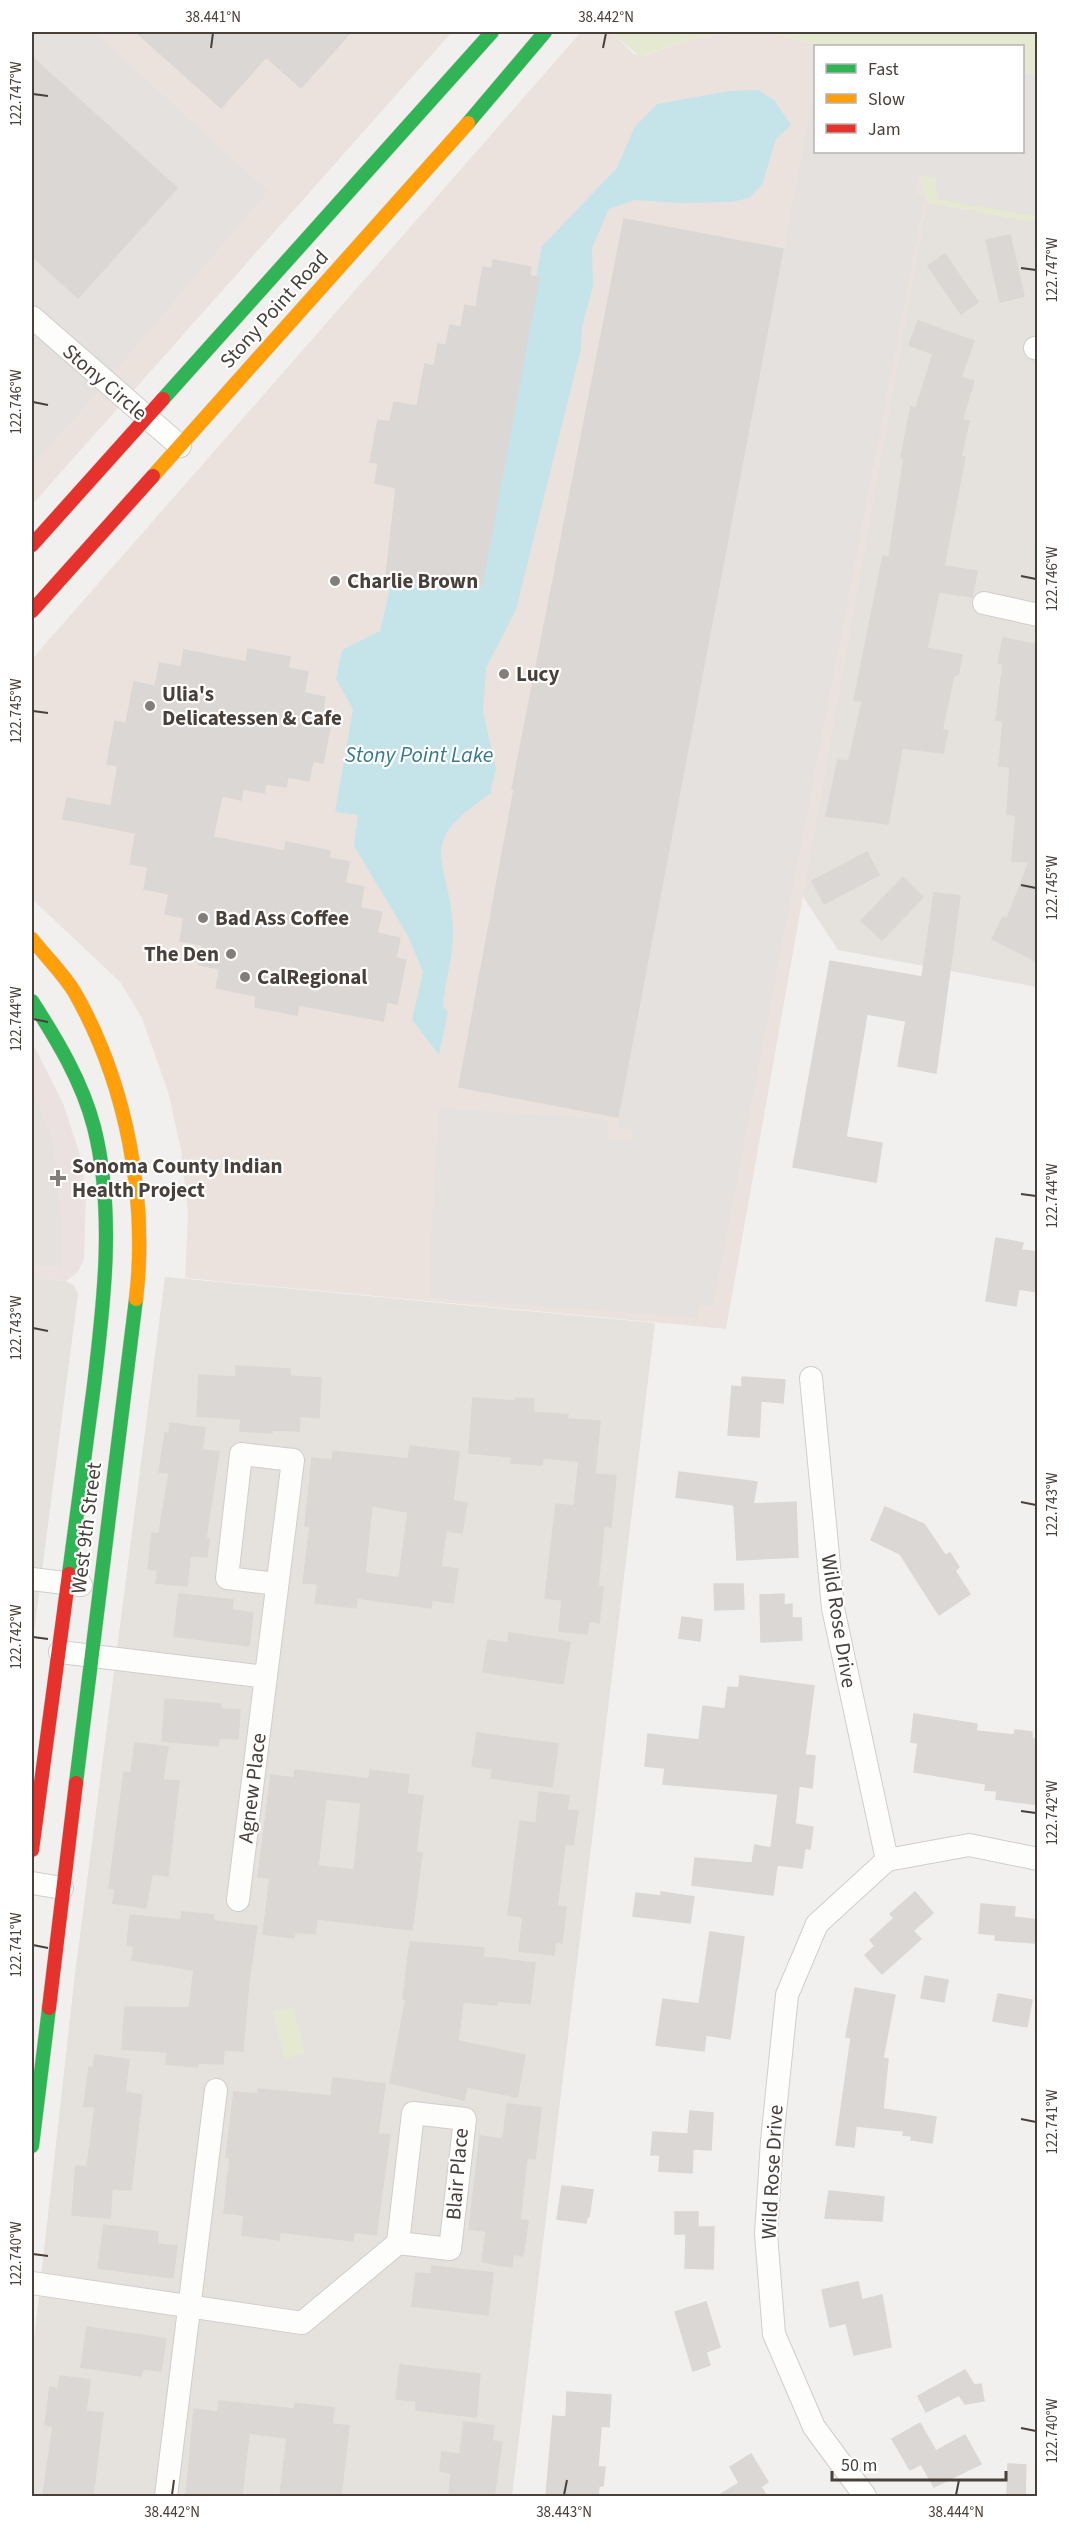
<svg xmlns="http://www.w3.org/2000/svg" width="1069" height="2528" font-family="'Source Sans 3',sans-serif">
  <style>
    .residential { fill: #e5e1dd }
    .commercial { fill: #ece2dd }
    .medical { fill: #ece1e1 }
    .green { fill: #e5e9d2 }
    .parking { fill: #e4e1df }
    .water { fill: #c4e4ea }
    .building { fill: #dad7d5; stroke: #dad7d4; stroke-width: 1.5; fill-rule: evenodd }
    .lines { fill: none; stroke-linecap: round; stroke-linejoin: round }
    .street-casing { stroke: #d0cecc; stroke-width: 24 }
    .fast-casing { stroke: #d2cdc8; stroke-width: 15 }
    .slow-casing { stroke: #d2cdc8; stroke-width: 15 }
    .jam-casing { stroke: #d2cdc8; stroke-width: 15 }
    .street { stroke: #fdfdfc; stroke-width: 22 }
    .fast { stroke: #30b455; stroke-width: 14 }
    .slow { stroke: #ff9f0a; stroke-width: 14 }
    .jam { stroke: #e5322d; stroke-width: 14 }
    .ticks { fill: none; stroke: #48403b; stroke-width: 2 }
    .poi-dot { fill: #847e7a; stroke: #fff; stroke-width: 2 }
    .labels { text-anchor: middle; stroke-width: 4.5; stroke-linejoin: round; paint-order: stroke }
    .street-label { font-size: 21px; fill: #48403b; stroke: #fff }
    .poi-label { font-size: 21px; font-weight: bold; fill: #48403b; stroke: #fff; text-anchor: start }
    .water-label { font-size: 22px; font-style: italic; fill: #377a8a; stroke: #fff }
    .neatline { fill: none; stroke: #48403b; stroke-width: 2 }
    .ticks-label { font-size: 15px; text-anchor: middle; fill: #48403b }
  </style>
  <rect width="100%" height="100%" fill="#f2f0ee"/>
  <path class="residential" d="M929 203 1037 222V987L838 950 802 895 926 205Z
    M165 1277 655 1323 512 2496H32V2357L75 1974Z
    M32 1278 66 1281 74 1286 78 1294 32 1648Z"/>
  <path class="commercial" d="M32 32H452L32 505Z
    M581 32H611L634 54 644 56 689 39 738 32 775 34 824 46H816V152H911L929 203 926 205 726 1329 185 1278 188 1213 181 1150 168 1092 142 1018 120 982 32 899V659Z"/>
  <path class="medical" d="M32 1042 63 1103 81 1158 86 1197 84 1259 78 1272 66 1281 32 1278Z"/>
  <path class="green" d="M611 32H738L689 39 640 57Z
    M747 32H1037V222L929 203 911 152H1022V46H824L775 34Z
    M293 2007 305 2053 285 2059 273 2012Z"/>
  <path class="parking" d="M32 32H94L268 191 76 417 32 464Z
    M1023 73 1037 76V216L937 199 936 179 922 175 919 177 915 194 925 196 713 1306 699 1305 697 1318 431 1298V1236L439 1108 609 1120 607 1139 631 1141 635 1136 631 1131 617 1128 812 102 815 103 816 152H1022Z
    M32 1088 53 1142 61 1222 62 1267 32 1265Z"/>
  <path class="water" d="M758 90 774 100 791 125 776 139 762 185 749 198 731 202 679 203 635 200 609 209 592 248 593 286 582 327 581 349 516 610 486 668 483 711 496 769 490 794C413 846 449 855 453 928 454 956 445 979 443 1006L448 1012 439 1055 412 1020 423 972 408 936 354 846 358 815 335 812 353 709 336 679 342 650 380 631 392 580 448 590 451 580 477 585 542 246 617 168 634 128 657 104 729 91Z"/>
  <path class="building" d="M136 32H351L301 88 266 57 221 108Z
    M32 57 177 188 78 298 32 256Z
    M624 219 783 249 618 1117 459 1087 514 790 512 789Z
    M1010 235 1024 296 1000 302 986 240Z
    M945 254 978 302 961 314 928 266Z
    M493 260 531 267 530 276 539 277 482 585 455 580 454 590 396 579 386 576 396 488 375 483 378 463 370 462 378 420 390 422 394 402 417 406 425 364 434 366 438 344 446 345 450 325 461 327 465 305 476 307 483 267 492 269Z
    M918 321 974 341 961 377 974 381 962 420 969 421 961 456 965 457 944 566 977 571 972 597 939 592 927 648 962 655 958 675H954L942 730 948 731 943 753 902 748 888 824 826 816 838 760 849 761 862 701 854 700 883 556 889 557 904 458 901 457 911 407 916 408 933 354 909 345Z
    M1003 638 1038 645V962L992 939 1003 917 1007 919 1029 862 1012 861 1016 815 1007 814 1010 767 999 766 1003 721 996 720 1003 664 998 663Z
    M248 649 290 657 288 668 308 672 304 693 325 697 322 717 332 718 323 763 313 761 309 781 288 777 286 787 266 784 264 793 243 789 241 800 222 796 213 837 284 851 286 842 330 851 329 858 349 862 345 883 364 887 360 908 382 912 377 933 400 938 396 958 406 960 397 1004 387 1002 383 1021 299 1005 297 1015 255 1007 256 996 216 988 220 969 199 965 202 945 180 941 184 918 165 914 169 894 144 889 148 867 130 864 136 833 63 819 67 798 111 806 118 766 107 764 115 721 126 723 134 682 155 686 160 663 181 667 184 650 246 662Z
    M867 852 879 875 824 904 812 881Z
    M903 877 923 897 882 940 861 921Z
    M934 893 960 896 936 1073 898 1066 906 1021 867 1014 846 1137 882 1143 876 1182 793 1167 830 961 922 977Z
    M996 1238 1023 1243 1021 1250 1038 1252V1292L1019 1289 1016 1306 986 1301Z
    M236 1366 290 1369V1376L321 1378 319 1418 300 1416 299 1431 272 1430V1433L240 1431 241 1419 197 1416 199 1375 236 1377Z
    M742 1377 785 1380 783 1403 761 1401 759 1437 728 1435 732 1386 742 1387Z
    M473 1398 515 1401 516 1398 534 1399 533 1412 568 1415 567 1419 600 1421 595 1474 616 1476 611 1527 604 1526 598 1586 603 1587 599 1623 589 1621 587 1634 559 1631 562 1600 545 1598 556 1504 574 1506 579 1461 543 1458 542 1465 511 1463 512 1457 469 1453Z
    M170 1423 205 1428 202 1450 219 1452 206 1538 209 1539 207 1557 190 1556 187 1586 156 1583 158 1570 148 1569 152 1533 159 1534 169 1473 159 1472 165 1433 169 1434Z
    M410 1446 459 1452 453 1501 467 1503 462 1533 446 1531 441 1567 458 1569 453 1603 432 1600 431 1608 357 1598 356 1608 315 1603 318 1584 303 1583 310 1526H305L312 1458 332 1460 333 1451 408 1459ZM372 1506 408 1512 399 1578 365 1573Z
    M679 1472 757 1482 753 1504 796 1502 798 1557 737 1560 734 1505 676 1497Z
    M885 1507 924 1524 945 1555 950 1553 959 1567 955 1571 970 1594 939 1615 900 1554 871 1540Z
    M714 1584H743L744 1609 715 1610Z
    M179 1594 233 1600 232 1610 253 1613 249 1646 174 1636Z
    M784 1594V1605L792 1604V1618H801L802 1640 761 1642 760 1595Z
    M682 1617 702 1620 700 1641 679 1638Z
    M509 1633 570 1642 563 1684 483 1672 488 1640 508 1643Z
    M740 1676 814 1686 805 1755 815 1756 812 1788 799 1786 795 1824 813 1827 810 1849 805 1848 802 1868 777 1865 773 1895 692 1885 695 1858 752 1863 755 1845 771 1848 778 1794 663 1784 665 1768 645 1766 648 1734 699 1740 703 1706 725 1709 728 1687 739 1688Z
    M165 1699 221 1704V1709L240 1710 238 1739 219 1738 218 1746 162 1741Z
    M914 1714 977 1724 976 1731 1014 1735 1015 1730 1032 1732V1738L1038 1739V1805L996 1799 997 1791 985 1790 986 1784 914 1772 918 1743 911 1742Z
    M477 1733 558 1744 552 1787 491 1778 493 1769 472 1766Z
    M135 1743 168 1747 163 1780 179 1781 168 1876 152 1874 146 1908 113 1903 115 1889 109 1888 124 1772 131 1773Z
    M295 1770 369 1779 370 1770 409 1775 407 1794 423 1796 416 1852 422 1853 412 1930 317 1919 315 1934 295 1932 294 1938 263 1934 270 1878 258 1877 271 1775 294 1778ZM326 1799 361 1803 354 1870 318 1866Z
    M539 1792 569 1796 567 1810 578 1811 573 1845 565 1844 557 1906 566 1907 562 1943 555 1942 554 1955 519 1951 523 1917 508 1915 520 1821 536 1823Z
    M661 1892 694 1897 690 1923 633 1916 636 1893 661 1896Z
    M915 1892 933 1913 913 1931 921 1939 882 1974 865 1955 875 1946 870 1940 894 1918 890 1914Z
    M981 1904 1015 1907 1014 1917 1037 1920 1035 1943 995 1940 996 1935 979 1933Z
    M182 1912 214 1915V1921L257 1926 249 1980 243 2051 224 2050 223 2064 198 2063 197 2067 166 2064 167 2052 122 2049 125 2007 189 2008 194 1970 132 1960 134 1946 127 1945 130 1915 181 1920Z
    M710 1932 744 1937 730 2039 706 2035 704 2051 656 2045 663 1999 699 2004Z
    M410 1942 484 1948 483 1957 535 1963 530 2004 497 2001V2005L463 2002 458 2041 525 2055 517 2097 467 2087 464 2100 390 2083 406 1999H403Z
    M925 1976 948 1980 944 2002 921 1998Z
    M855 1988 895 1995 883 2058 888 2059 883 2109 936 2117 932 2143 911 2140 912 2136 903 2135 904 2131 856 2126 854 2147 836 2145 851 2038 846 2037Z
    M998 1994 1032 2000 1027 2027 993 2021Z
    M95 2055 129 2060 125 2092 142 2095 131 2190 112 2189 110 2218 72 2215 76 2166 87 2167 95 2107 84 2106 89 2067 93 2068Z
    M333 2078 385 2084 378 2134 390 2135 376 2235 354 2232 353 2241 280 2232 279 2240 242 2235 244 2215 224 2213 230 2157H226L234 2092 258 2094V2089L331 2096Z
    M507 2104 541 2108 535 2159 527 2158 520 2220 528 2221 523 2256 513 2254 512 2267 482 2262 486 2231 469 2229 480 2136 503 2139Z
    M690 2111 713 2113 711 2150 693 2149 692 2173 659 2171 660 2155H651L653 2132 688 2134Z
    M562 2186 593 2190 589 2217H587L586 2223 557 2219Z
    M829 2191 884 2197 882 2221 825 2218Z
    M675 2212H698V2227H714L713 2269 685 2268 686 2234H675Z
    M104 2225 158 2232 157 2244 177 2246 173 2278 98 2268Z
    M432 2266 493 2273 488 2315 412 2306 416 2273 431 2274Z
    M858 2282 862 2300 882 2295 891 2347 854 2355 846 2323 830 2327 822 2290Z
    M706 2302 720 2347 706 2352 710 2365 693 2371 675 2312Z
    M87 2327 166 2339 161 2371 143 2369 141 2376 81 2367Z
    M400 2365 480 2374 476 2417 416 2410V2401L396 2399Z
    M965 2370 974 2385 981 2384 984 2401 965 2404 959 2395 926 2412 918 2396Z
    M60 2376 90 2380 86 2411 103 2413 93 2496H43L53 2426 45 2425 50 2387 58 2389Z
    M567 2392 611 2395 609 2427 601 2426 598 2467H605L603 2486H599L598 2496H546L553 2416 566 2417Z
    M219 2401 294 2409 295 2403 334 2408 332 2424 349 2426 341 2496H280L287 2438 249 2433 242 2496H186L194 2409 218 2412Z
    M464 2422 494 2426 492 2441 502 2442 494 2496H449L451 2473 440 2471 442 2452 460 2454Z
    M920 2423 936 2451 965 2435 981 2464 934 2487 921 2464 910 2470 892 2439Z
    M751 2454 768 2482 761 2487 767 2496H718L739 2483 730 2467Z
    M1008 2464 1026 2465 1025 2496H1007Z"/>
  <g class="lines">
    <defs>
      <path id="street" d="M32 317 180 446
        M1035 348 1038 349
        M984 603 1038 615
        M811 1378 833 1608 887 1860 817 1924 787 1995 772 2141 766 2234 774 2334 814 2427 865 2496
        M32 1579 81 1585
        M60 1652 266 1677
        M887 1860 969 1845 1038 1859
        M32 1883 62 1888
        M238 1900 293 1460 241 1454 227 1578 277 1584
        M32 2283 302 2323 398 2243 413 2113 465 2119 450 2249 398 2243
        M166 2496 216 2090"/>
      <path id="fast" d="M468 123 545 32
        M163 399 492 32
        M32 1001C57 1040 82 1081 94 1127 115 1210 104 1302 94 1385 86 1448 77 1511 69 1574
        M76 1783 136 1299
        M32 2146 49 2008"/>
      <path id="slow" d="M153 476 468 123
        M32 939C46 957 63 973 75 993 126 1083 148 1197 136 1299"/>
      <path id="jam" d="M32 545 163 399
        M32 611 153 476
        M32 1850 69 1574
        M49 2008 76 1783"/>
    </defs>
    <use href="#street" class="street-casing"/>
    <use href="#fast" class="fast-casing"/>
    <use href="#slow" class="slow-casing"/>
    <use href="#jam" class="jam-casing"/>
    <use href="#street" class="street"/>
    <use href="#fast" class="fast"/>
    <use href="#slow" class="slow"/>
    <use href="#jam" class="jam"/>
  </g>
  <path class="ticks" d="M211 48 213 33M603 48 606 33M33 94 48 96M1021 268 1036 270M33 402 48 405M1021 576 1036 579M33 711 48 713M1021 885 1036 888M33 1019 48 1022M1021 1194 1036 1196M33 1328 48 1331M1021 1502 1036 1505M33 1637 48 1639M1021 1811 1036 1813M33 1945 48 1948M1021 2119 1036 2122M33 2254 48 2256M1021 2428 1036 2431M172 2495 174 2480M564 2495 567 2480M956 2495 959 2480"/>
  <g class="poi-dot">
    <circle cx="335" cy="581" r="6"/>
    <circle cx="504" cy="674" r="6"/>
    <circle cx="150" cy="706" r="6"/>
    <circle cx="203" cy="918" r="6"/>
    <circle cx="231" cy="954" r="6"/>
    <circle cx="245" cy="977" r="6"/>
    <path d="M55 1169h6v6h6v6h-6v6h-6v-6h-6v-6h6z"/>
  </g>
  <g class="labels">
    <g class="street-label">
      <text transform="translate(274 309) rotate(-48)" y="7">Stony Point Road</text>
      <text transform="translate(105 382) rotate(41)" y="7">Stony Circle</text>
      <text transform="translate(86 1528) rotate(-83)" y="7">West 9th Street</text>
      <text transform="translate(839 1621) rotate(81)" y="7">Wild Rose Drive</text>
      <text transform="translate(252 1788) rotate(-83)" y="7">Agnew Place</text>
      <text transform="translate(772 2172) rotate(-87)" y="7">Wild Rose Drive</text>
      <text transform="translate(457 2174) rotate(-85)" y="7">Blair Place</text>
    </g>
    <g class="poi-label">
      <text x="347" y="588">Charlie Brown</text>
      <text x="516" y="681">Lucy</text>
      <text x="162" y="701">Ulia's<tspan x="162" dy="24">Delicatessen &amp; Cafe</tspan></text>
      <text x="215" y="925">Bad Ass Coffee</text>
      <text x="219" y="961" text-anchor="end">The Den</text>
      <text x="257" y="984">CalRegional</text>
      <text x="72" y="1173">Sonoma County Indian<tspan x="72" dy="24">Health Project</tspan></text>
    </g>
    <g class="water-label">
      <text x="419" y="762">Stony Point Lake</text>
    </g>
  </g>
  <rect width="1069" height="2528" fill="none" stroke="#ffffff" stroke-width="66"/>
  <rect x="814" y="45" width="210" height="108" fill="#ffffff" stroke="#b6b3b1" stroke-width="1.5"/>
  <rect x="826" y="64" width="30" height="9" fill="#30b455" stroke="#b6b3b1" stroke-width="1.5"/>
  <text x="868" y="75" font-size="18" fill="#48403b">Fast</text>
  <rect x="826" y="94" width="30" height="9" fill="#ff9f0a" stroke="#b6b3b1" stroke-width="1.5"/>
  <text x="868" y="105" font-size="18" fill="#48403b">Slow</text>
  <rect x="826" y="124" width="30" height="9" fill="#e5322d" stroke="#b6b3b1" stroke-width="1.5"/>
  <text x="868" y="135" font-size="18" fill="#48403b">Jam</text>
  <path d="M832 2471v9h174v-9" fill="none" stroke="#48403b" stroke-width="3"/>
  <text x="841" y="2471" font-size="18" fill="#48403b" stroke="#ffffff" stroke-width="4.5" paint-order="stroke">50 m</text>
  <rect x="33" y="33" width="1003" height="2462" class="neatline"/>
  <g class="ticks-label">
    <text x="213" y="22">38.441°N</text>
    <text x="606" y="22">38.442°N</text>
    <text transform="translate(16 94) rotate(-90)" y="5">122.747°W</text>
    <text transform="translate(1052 270) rotate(-90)" y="5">122.747°W</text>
    <text transform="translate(16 402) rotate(-90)" y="5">122.746°W</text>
    <text transform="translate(1052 579) rotate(-90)" y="5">122.746°W</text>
    <text transform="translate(16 711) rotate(-90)" y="5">122.745°W</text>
    <text transform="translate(1052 888) rotate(-90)" y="5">122.745°W</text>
    <text transform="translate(16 1019) rotate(-90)" y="5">122.744°W</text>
    <text transform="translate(1052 1196) rotate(-90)" y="5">122.744°W</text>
    <text transform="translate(16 1328) rotate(-90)" y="5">122.743°W</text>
    <text transform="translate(1052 1505) rotate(-90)" y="5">122.743°W</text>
    <text transform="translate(16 1637) rotate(-90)" y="5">122.742°W</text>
    <text transform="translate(1052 1813) rotate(-90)" y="5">122.742°W</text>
    <text transform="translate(16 1945) rotate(-90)" y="5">122.741°W</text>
    <text transform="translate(1052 2122) rotate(-90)" y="5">122.741°W</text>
    <text transform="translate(16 2254) rotate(-90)" y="5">122.740°W</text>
    <text transform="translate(1052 2431) rotate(-90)" y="5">122.740°W</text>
    <text x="172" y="2517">38.442°N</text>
    <text x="564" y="2517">38.443°N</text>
    <text x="956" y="2517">38.444°N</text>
  </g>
</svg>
